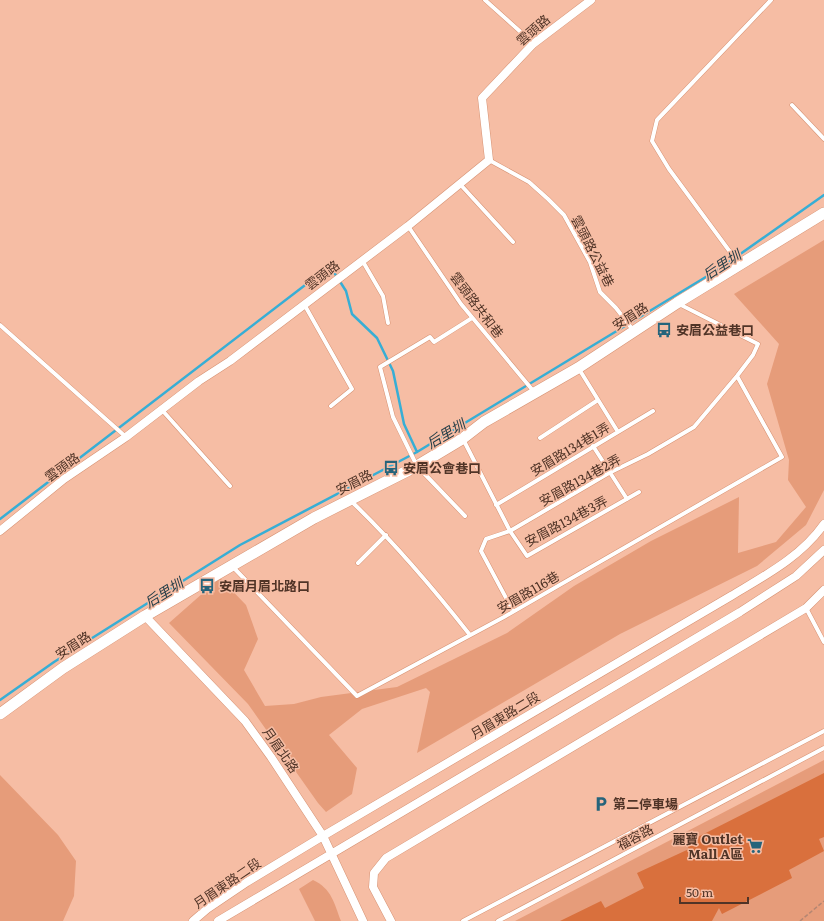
<svg xmlns="http://www.w3.org/2000/svg" width="824" height="921" font-family="Literata,'Noto Sans TC',serif">
  <style>
    .green { fill: #e69c7a }
    .lines { fill: none; stroke-linecap: round; stroke-linejoin: round }
    .stream { stroke: #37aed5; stroke-width: 2.5 }
    .building { fill: #d9703d }
    .service-casing { stroke: #d69273; stroke-width: 5 }
    .minor-casing { stroke: #d69273; stroke-width: 9 }
    .tertiary-casing { stroke: #d69273; stroke-width: 12 }
    .path { stroke: #b48672; stroke-width: 1.5; stroke-dasharray: 4 2; stroke-linecap: butt }
    .service { stroke: #fff; stroke-width: 4 }
    .minor { stroke: #fff; stroke-width: 8 }
    .tertiary { stroke: #fff; stroke-width: 11 }
    .labels { text-anchor: middle; stroke-width: 3; stroke-linejoin: round; paint-order: stroke }
    .street-label { font-size: 13px; fill: #503427; stroke: #f6bda4 }
    .poi-label { font-size: 13px; font-weight: bold; fill: #503427; stroke: #f6bda4; text-anchor: start }
    .water-label { font-size: 14px; font-style: italic; fill: #253e48; stroke: #f6bda4 }
  </style>
  <rect width="100%" height="100%" fill="#f6bda4"/>
  <path class="green" d="M824 240V490L806 525 757 566 620 634 417 753 430 692 426 688 362 709 329 735 357 768 352 794 326 812 318 803 248 704 169 623 220 578 246 605 258 639 244 670 265 706 294 704 321 697 397 687 507 633 574 586 651 541 739 497 738 553 776 542 806 507 788 480 789 460 767 384 779 344 734 294Z
    M824 760V921H515Z
    M0 775 58 835 76 861 74 896 63 921H0Z
    M313 880C332 889 334 903 341 921H315L299 889Z"/>
  <g class="lines">
    <path class="stream" d="M0 519 330 266 346 291 352 314 377 338 393 371 404 424 417 452
      M0 700 54 662 240 545 417 452 719 269 824 195"/>
  </g>
  <path class="building" d="M824 773V837L819 839 824 851 789 870 792 878 722 914 719 908 712 921H560L601 901 605 908 644 888 637 873 689 849 686 843Z"/>
  <g class="lines">
    <defs>
      <path id="service" d="M485 0 533 43
        M792 105 824 139
        M489 160 529 182 548 199 564 215 590 262 600 292 616 308 633 330
        M459 183 513 242
        M408 226 461 304 535 393
        M362 260 383 296 388 323
        M739 264 669 169 652 141 657 120 771 0
        M304 304 352 389 331 406
        M0 325 126 437
        M579 369 618 432
        M162 410 230 486
        M540 438 598 400
        M463 439 510 531 527 556 639 492
        M593 446 627 499
        M351 501C395 543 433 588 470 635
        M496 505 653 411
        M465 516 417 466 393 417 380 367 430 337 434 342 472 318
        M358 563 386 535
        M232 566 357 696 504 617 782 457 737 376
        M806 608 824 642
        M513 611 481 551 486 539 510 531 609 473 648 454 694 427 737 376 753 355 758 344 679 304
        M463 921 824 731
        M498 921 824 748"/>
      <path id="minor" d="M0 531 64 479 126 437 199 381 230 361 408 226 489 160 482 98 533 44 591 0
        M145 616 245 721 271 757 323 836 363 921
        M193 921 207 909 247 882 323 836 731 596C764 576 801 557 824 524
        M218 921 740 612 796 576 824 550
        M391 921 373 887 374 873 386 858 806 608 824 590"/>
      <path id="tertiary" d="M0 714 63 668 145 616 314 518 417 466 462 439 484 422 578 368 677 303 824 213"/>
    </defs>
    <use href="#service" class="service-casing"/>
    <use href="#minor" class="minor-casing"/>
    <use href="#tertiary" class="tertiary-casing"/>
    <path class="path" d="M800 921 824 901"/>
    <use href="#service" class="service"/>
    <use href="#minor" class="minor"/>
    <use href="#tertiary" class="tertiary"/>
  </g>
  <defs>
    <symbol id="bus-bare" viewBox="-9 -9 18 18"><path d="M-5-6H5V4H4V6H2V4H-2V6H-4V4H-5ZM-3.5-4V0h7V-4ZM-3.5 1.2v1.5H-2V1.2ZM2 1.2v1.5H3.5V1.2Z" fill="#26647b" stroke="#f6bda4" stroke-width="2.5" paint-order="stroke"/></symbol>
    <symbol id="parking-bare" viewBox="-9 -9 18 18"><path d="M-3.5-5.5H1a3.5 3.5 0 0 1 0 7H-1V5.5H-3.5ZM-1-3.4V-.6H.8a1.4 1.4 0 0 0 0-2.8Z" fill="#26647b" stroke="#f6bda4" stroke-width="2.5" paint-order="stroke"/></symbol>
    <symbol id="supermarket-bare" viewBox="-9 -9 18 18"><path d="M-6-5.5h2.5l.6 2H6L4.5 2H-2.5L-4.4-4H-6ZM-1.5 3.2a1.3 1.3 0 1 0 .1 0ZM3 3.2a1.3 1.3 0 1 0 .1 0Z" fill="#26647b" stroke="#f6bda4" stroke-width="2.5" paint-order="stroke"/></symbol>
  </defs>
  <g fill-rule="evenodd">
    <use href="#bus-bare" x="653" y="319" width="22" height="22"/>
    <use href="#bus-bare" x="380" y="457" width="22" height="22"/>
    <use href="#bus-bare" x="196" y="575" width="22" height="22"/>
    <use href="#parking-bare" x="590" y="793" width="22" height="22"/>
    <use href="#supermarket-bare" x="744" y="835" width="22" height="22"/>
  </g>
  <g class="labels">
    <g class="street-label">
      <text transform="translate(533 30) rotate(-41)" y="5">雲頭路</text>
      <text transform="translate(593 251) rotate(63)" y="5">雲頭路公益巷</text>
      <text transform="translate(322 275) rotate(-37)" y="5">雲頭路</text>
      <text transform="translate(477 305) rotate(53)" y="5">雲頭路共和巷</text>
      <text transform="translate(630 316) rotate(-33)" y="5">安眉路</text>
      <text transform="translate(570 449) rotate(-31)" y="5">安眉路134巷1弄</text>
      <text transform="translate(62 467) rotate(-36)" y="5">雲頭路</text>
      <text transform="translate(580 480) rotate(-29)" y="5">安眉路134巷2弄</text>
      <text transform="translate(354 482) rotate(-27)" y="5">安眉路</text>
      <text transform="translate(566 521) rotate(-28)" y="5">安眉路134巷3弄</text>
      <text transform="translate(528 592) rotate(-30)" y="5">安眉路116巷</text>
      <text transform="translate(73 645) rotate(-33)" y="5">安眉路</text>
      <text transform="translate(505 715) rotate(-31)" y="5">月眉東路二段</text>
      <text transform="translate(281 750) rotate(55)" y="5">月眉北路</text>
      <text transform="translate(635 837) rotate(-28)" y="5">福容路</text>
      <text transform="translate(227 883) rotate(-34)" y="5">月眉東路二段</text>
    </g>
    <g class="poi-label">
      <text x="676" y="335">安眉公益巷口</text>
      <text x="403" y="473">安眉公會巷口</text>
      <text x="219" y="591">安眉月眉北路口</text>
      <text x="613" y="809">第二停車場</text>
      <text x="743" y="844" text-anchor="end">麗寶 Outlet<tspan x="743" dy="15">Mall A區</tspan></text>
    </g>
    <g class="water-label">
      <text transform="translate(722 265) rotate(-33)" y="5">后里圳</text>
      <text transform="translate(446 434) rotate(-31)" y="5">后里圳</text>
      <text transform="translate(164 593) rotate(-32)" y="5">后里圳</text>
    </g>
  </g>
  <path d="M680 897v6h68v-6" fill="none" stroke="#503427" stroke-width="2"/>
  <text x="686" y="897" font-size="12" fill="#503427" stroke="#f6bda4" stroke-width="3" paint-order="stroke">50 m</text>
</svg>
